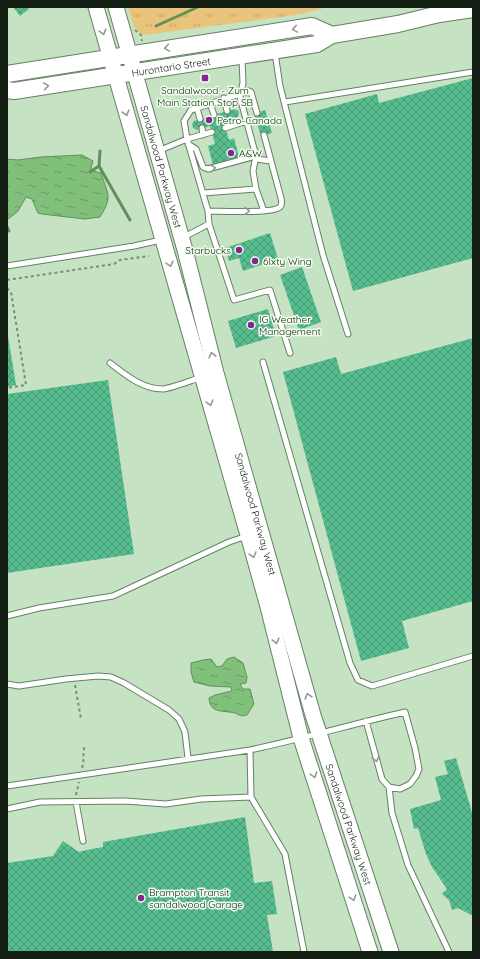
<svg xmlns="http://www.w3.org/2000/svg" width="480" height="959" font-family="Quicksand,sans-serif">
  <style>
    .park { fill: url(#park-tufts) }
    .water { fill: url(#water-ripples); stroke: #60905c }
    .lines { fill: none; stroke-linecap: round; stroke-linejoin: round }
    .stream { stroke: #60905c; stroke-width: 3 }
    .building { fill: url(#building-cross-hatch) }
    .lane-casing { stroke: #668163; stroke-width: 7 }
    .secondary-casing { stroke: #668163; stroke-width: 17 }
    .primary-casing { stroke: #668163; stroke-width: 18 }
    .path { stroke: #788d75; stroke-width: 2; stroke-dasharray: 3 3; stroke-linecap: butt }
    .lane { stroke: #fff; stroke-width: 5 }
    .secondary { stroke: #fff; stroke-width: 15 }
    .primary { stroke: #fff; stroke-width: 16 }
    .oneway { stroke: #959a95 }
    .poi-dot { fill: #842691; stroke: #f0ffee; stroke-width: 1.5 }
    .labels { text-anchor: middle; stroke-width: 3; stroke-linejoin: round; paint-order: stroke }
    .street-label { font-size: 10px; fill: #141f13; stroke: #f0ffee }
    .poi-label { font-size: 10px; fill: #141f13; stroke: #f0ffee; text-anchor: start }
  </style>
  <defs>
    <pattern id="park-tufts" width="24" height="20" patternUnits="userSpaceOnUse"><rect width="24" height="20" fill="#ebc47b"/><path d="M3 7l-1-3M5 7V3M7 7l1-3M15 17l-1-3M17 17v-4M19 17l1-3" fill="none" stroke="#c9a869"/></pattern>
    <pattern id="water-ripples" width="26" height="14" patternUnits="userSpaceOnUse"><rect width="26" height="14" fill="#80c07b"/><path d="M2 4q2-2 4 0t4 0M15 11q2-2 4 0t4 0" fill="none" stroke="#689b64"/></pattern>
    <pattern id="building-cross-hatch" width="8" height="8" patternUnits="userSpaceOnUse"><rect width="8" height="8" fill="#57bd90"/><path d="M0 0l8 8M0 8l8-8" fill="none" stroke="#479974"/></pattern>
  </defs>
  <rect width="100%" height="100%" fill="#c5e2c2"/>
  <path class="park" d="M128 7H328L302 14 145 35C133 32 132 18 128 7Z"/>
  <path class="water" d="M82 155 93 161 91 168 93 171 101 173C108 195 113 196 100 217L85 219 42 214 38 213 32 199 26 197 18 211 7 220V159L18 160 41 157Z
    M234 657 243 663 247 677 246 683 240 684 243 689H250L254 704 247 715C239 717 241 715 235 713 223 710 210 714 209 698L215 695 232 691 231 687 210 686 194 682 191 672V663L203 660 211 659 217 667 222 666 227 659Z"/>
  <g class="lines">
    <path class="stream" d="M156 26 198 7
      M99 166 130 220
      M90 172 99 166 100 151
      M7 227 9 231"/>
  </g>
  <path class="building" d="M13 7H27L29 9 20 16Z
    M473 78V258L353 291 305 114 377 94 379 103Z
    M234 109 239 111 238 117 224 122 229 140 234 138 239 157 213 165 208 146 215 144 210 126 197 130 193 128 192 124 194 121Z
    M265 110 272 133 261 136 254 114Z
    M270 233 278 259 243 271 239 258 229 261 225 248Z
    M302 267 321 322 299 330 280 275Z
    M268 309 276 336 236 348 228 321Z
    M7 330 16 385 7 387Z
    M473 338V601L402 621 409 648 361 661 283 372 336 357 341 374Z
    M108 380 134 554 7 573V394Z
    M456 758 473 816V916L458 908 452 910 449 900 442 894 447 889 432 867 426 854 418 828 414 829 410 809 441 800 435 777 448 774 444 761Z
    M245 817 254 883 272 881 277 914 267 915 273 952H7V863L53 856 63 841 79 852 87 850 103 847V842Z"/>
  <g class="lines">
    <defs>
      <path id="lane" d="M275 53 280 86 323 255 348 334
        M224 98 227 111
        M285 102 473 72
        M210 103 214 115
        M197 108 200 119
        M229 120 230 126
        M202 128 203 135
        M225 128 247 121
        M264 135 271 161
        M188 144 196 149 203 167 208 169 256 156
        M158 151 187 139 212 132
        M256 189 264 211
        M203 193 256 189 253 171 256 156 240 97 243 83 242 59
        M208 211C220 211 273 214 280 207 282 205 282 202 281 198L271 161 256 159
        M209 224 234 300 270 290 290 353
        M182 238 209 224 208 211 187 139 184 121 191 110 249 91 251 92 257 113
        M7 266 134 246 161 240
        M263 362 350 663 358 680 372 686 473 656
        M110 363C126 375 142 389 163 389 172 388 192 380 202 377
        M7 616 39 608 113 596 229 542 247 536
        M7 684 19 686 66 679 98 676 111 677 124 683 169 710 179 719 185 732 188 758
        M250 750 251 797 285 854 304 952
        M7 786 250 750C302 739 353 724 405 712L415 748 419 769 416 776 410 784 400 789 389 787 382 779 366 721
        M389 787 392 813 408 865 449 952
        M76 802 83 841
        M7 809 40 802 125 801 166 804 201 799 251 797"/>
      <g id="secondary">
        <path d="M96 7 248 535 267 603 301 738 370 952"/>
        <path id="s1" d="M116 7 185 250 216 373 313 715 391 952"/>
      </g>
      <g id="primary">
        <path d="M7 74 312 26 332 35"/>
        <path id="s2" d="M7 90 14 91 317 44 332 35 398 24 439 14 473 9"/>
      </g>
    </defs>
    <use href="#lane" class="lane-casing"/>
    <use href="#secondary" class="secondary-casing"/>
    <use href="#primary" class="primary-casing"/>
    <path class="path" d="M135 30 141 35 142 41
      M7 280 114 264 120 260 149 256
      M7 288 11 292 26 385 7 388
      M75 685 81 719
      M82 768C85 760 82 752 85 745
      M76 795 79 782"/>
    <use href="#lane" class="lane"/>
    <use href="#secondary" class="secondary"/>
    <use href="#primary" class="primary"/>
  </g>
  <defs><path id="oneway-chevron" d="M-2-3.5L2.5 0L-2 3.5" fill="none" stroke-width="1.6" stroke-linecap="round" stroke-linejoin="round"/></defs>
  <g class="oneway">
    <use href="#oneway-chevron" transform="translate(295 29) rotate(171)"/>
    <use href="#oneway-chevron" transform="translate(103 32) rotate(74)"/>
    <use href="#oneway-chevron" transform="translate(167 48) rotate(171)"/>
    <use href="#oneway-chevron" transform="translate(46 86) rotate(-9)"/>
    <use href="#oneway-chevron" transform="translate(126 113) rotate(74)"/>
    <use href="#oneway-chevron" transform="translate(213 168) rotate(-8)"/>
    <use href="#oneway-chevron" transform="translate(247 211) rotate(2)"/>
    <use href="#oneway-chevron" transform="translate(170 264) rotate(74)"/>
    <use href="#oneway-chevron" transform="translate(212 355) rotate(-104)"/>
    <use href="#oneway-chevron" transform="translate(210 403) rotate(74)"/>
    <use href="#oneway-chevron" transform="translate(253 555) rotate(74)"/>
    <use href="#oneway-chevron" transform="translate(276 641) rotate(76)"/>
    <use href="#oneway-chevron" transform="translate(308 696) rotate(-106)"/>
    <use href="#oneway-chevron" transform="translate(376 759) rotate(75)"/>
    <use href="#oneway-chevron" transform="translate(314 775) rotate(72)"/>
    <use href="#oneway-chevron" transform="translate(353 898) rotate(72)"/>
  </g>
  <g class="poi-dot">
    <rect x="201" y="74" width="8" height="8" rx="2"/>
    <circle cx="209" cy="120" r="4"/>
    <circle cx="231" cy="153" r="4"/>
    <circle cx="239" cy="250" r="4"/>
    <circle cx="255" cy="261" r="4"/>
    <circle cx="251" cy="325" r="4"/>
    <circle cx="141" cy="898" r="4"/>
  </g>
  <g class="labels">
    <g class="street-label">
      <text dy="4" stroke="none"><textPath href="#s2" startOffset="166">Hurontario Street</textPath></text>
      <text dy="4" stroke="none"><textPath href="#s1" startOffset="166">Sandalwood Parkway West</textPath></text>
      <text dy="4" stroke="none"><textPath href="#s1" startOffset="526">Sandalwood Parkway West</textPath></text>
      <text dy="4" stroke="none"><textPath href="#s1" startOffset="850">Sandalwood Parkway West</textPath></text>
    </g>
    <g class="poi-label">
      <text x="205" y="94" text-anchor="middle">Sandalwood - Zum<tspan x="205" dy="12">Main Station Stop SB</tspan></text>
      <text x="217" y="124">Petro-Canada</text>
      <text x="239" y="157">A&amp;W</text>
      <text x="231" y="254" text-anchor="end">Starbucks</text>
      <text x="263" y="265">6Ixty Wing</text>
      <text x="259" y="323">IG Weather<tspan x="259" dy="12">Management</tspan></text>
      <text x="149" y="896">Brampton Transit<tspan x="149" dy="12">sandalwood Garage</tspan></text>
    </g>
  </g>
  <rect width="480" height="959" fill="none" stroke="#141f13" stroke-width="16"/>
</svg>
